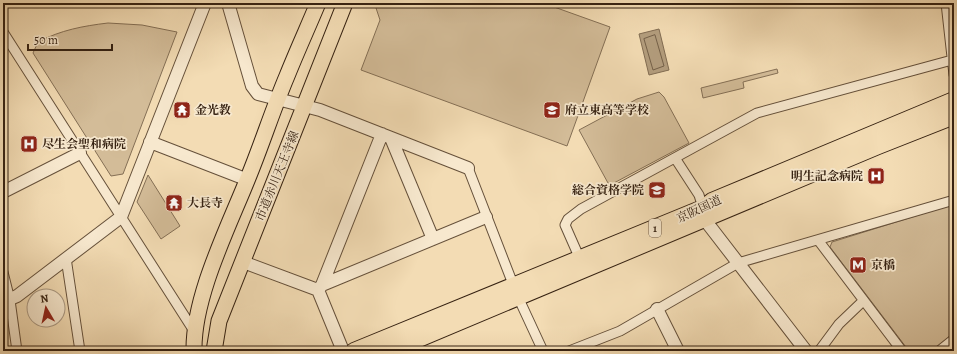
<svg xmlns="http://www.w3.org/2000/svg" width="957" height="354" font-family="Alegreya,'Noto Serif JP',serif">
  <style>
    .green { fill: #d3bc98; stroke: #846f55 }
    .water { fill: #b39d7d; stroke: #816c52 }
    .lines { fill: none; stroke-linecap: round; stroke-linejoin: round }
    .shore { stroke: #746048; stroke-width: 1 }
    .minor-casing { stroke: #65503a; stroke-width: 11 }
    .tertiary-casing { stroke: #65503a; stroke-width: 14 }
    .primary-casing { stroke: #362212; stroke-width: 17 }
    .trunk-casing { stroke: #362212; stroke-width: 18 }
    .minor { stroke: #f7e8ce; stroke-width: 9 }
    .tertiary { stroke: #f7e8ce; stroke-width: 12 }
    .primary { stroke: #f3dcb4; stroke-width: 15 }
    .trunk { stroke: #f3dcb4; stroke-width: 16 }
    .labels { text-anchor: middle; stroke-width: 3.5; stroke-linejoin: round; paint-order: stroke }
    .shield { fill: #f7e8ce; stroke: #705d4a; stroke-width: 1 }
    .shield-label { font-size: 11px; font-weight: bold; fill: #362212 }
    .poi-label { font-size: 12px; font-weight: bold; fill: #362212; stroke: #f7e8ce; text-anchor: start }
    .street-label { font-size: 12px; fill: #362212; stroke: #f7e8ce }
  </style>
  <rect width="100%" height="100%" fill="#f3dcb4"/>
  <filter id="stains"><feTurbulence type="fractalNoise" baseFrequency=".005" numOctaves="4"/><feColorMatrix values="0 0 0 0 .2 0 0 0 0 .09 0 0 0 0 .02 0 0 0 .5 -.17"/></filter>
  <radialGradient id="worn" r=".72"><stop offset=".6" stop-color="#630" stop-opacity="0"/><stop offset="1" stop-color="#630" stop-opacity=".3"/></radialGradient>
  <path class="green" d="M378 3H543L610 27 567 146 361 70 380 20 376 8Z
    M108 23 142 25 177 32 123 174 111 176 33 53 38 42C61 30 83 26 108 23Z
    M777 69 778 73 743 82 744 88 703 98 701 88Z
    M659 92 664 97 689 143 612 184 608 183 579 130 637 99Z
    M148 175 180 226 161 239 137 202Z
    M954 204V333L932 351H909L830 247 832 242Z"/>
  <path class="water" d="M659 29 669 70 649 75 639 34Z"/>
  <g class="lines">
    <path class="shore" d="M655 35 664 66 653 70 644 39Z"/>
    <defs>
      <path id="minor" d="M946 3 954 75
        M3 32 194 331
        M675 158 699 195 704 211
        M468 168 518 297 543 351
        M818 240 902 351
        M66 258 80 351
        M580 259 565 225 568 219 581 209 757 113 952 60
        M3 272 10 300 17 351
        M569 351 620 331 738 263 954 200
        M819 351 839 324 863 301
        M939 351 954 339"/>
      <path id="tertiary" d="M228 3 252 86 258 94 320 110 468 168
        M391 138 433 239
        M150 142 248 180
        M3 192 80 153
        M705 220 806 351
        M243 262 318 290 343 351
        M322 285 382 134
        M318 290 322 285 486 217
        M3 302 17 296 121 217 205 3
        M657 309 678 351"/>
      <path id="primary" d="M194 351C193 297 228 228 248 178 262 144 273 109 287 76 297 51 308 27 318 3
        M214 351 219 321 345 3"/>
      <path id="trunk" d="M354 351 703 208 712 201 954 100
        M390 351 878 146 954 116"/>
    </defs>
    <use href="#minor" class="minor-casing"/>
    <use href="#tertiary" class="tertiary-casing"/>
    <use href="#primary" class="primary-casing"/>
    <use href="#trunk" class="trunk-casing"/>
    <use href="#minor" class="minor"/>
    <use href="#tertiary" class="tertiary"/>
    <use href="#primary" class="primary"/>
    <use href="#trunk" class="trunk"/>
  </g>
  <defs>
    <symbol id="temple-square" viewBox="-11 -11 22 22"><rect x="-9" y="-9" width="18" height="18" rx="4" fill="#8f2418" stroke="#f7e8ce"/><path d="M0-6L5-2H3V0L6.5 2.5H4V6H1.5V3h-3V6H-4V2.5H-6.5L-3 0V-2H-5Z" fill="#fff"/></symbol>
    <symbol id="school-square" viewBox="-11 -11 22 22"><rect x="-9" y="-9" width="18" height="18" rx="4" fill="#8f2418" stroke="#f7e8ce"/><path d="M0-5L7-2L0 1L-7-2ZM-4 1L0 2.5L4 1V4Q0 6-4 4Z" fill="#fff"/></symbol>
    <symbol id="hospital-square" viewBox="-11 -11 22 22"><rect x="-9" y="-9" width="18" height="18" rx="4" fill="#8f2418" stroke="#f7e8ce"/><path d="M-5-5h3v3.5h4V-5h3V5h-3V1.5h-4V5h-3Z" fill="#fff"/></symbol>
    <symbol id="university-square" viewBox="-11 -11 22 22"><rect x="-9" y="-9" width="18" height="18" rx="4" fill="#8f2418" stroke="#f7e8ce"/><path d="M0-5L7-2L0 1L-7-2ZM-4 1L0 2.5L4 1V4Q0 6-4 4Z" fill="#fff"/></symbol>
    <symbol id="metro-square" viewBox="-11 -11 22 22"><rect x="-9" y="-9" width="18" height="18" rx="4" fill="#8f2418" stroke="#f7e8ce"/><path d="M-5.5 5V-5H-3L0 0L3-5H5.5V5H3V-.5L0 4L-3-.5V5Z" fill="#fff"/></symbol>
  </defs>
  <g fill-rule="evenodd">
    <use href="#temple-square" x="172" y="100" width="20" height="20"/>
    <use href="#school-square" x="542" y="100" width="20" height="20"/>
    <use href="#hospital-square" x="19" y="134" width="20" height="20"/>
    <use href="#hospital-square" x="866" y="166" width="20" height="20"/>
    <use href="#university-square" x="647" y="180" width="20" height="20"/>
    <use href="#temple-square" x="164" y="193" width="20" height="20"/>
    <use href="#metro-square" x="848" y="255" width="20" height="20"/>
  </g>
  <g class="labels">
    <rect class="shield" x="649" y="219" width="12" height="18" rx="3"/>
    <g class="shield-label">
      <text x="655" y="232">1</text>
    </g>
    <g class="poi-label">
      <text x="195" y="114">金光教</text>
      <text x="565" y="114">府立東高等学校</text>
      <text x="42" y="148">尽生会聖和病院</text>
      <text x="863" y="180" text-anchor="end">明生記念病院</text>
      <text x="644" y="194" text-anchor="end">総合資格学院</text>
      <text x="187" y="207">大長寺</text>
      <text x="871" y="269">京橋</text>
    </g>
    <g class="street-label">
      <text transform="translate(277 176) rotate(-68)" y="4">市道赤川天王寺線</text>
      <text transform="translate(699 209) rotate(-25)" y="4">京阪国道</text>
    </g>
  </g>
  <rect width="957" height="354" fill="none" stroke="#f3dcb4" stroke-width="16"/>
  <rect x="4" y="4" width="949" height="346" fill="none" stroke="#362212" stroke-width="2"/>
  <rect x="8" y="8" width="941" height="338" fill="none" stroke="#362212"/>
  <g transform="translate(46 308) rotate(351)"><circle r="19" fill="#f7e8ce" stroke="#aa9983"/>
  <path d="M0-3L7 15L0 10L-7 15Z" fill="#8f2418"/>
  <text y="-6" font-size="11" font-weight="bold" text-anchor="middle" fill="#362212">N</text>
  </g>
  <path d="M28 44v6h84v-6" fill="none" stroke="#362212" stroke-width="2"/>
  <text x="34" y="44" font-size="12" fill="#362212" stroke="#f7e8ce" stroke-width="3" paint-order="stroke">50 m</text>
  <rect width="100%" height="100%" filter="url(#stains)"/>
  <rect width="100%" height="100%" fill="url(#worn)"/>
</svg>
